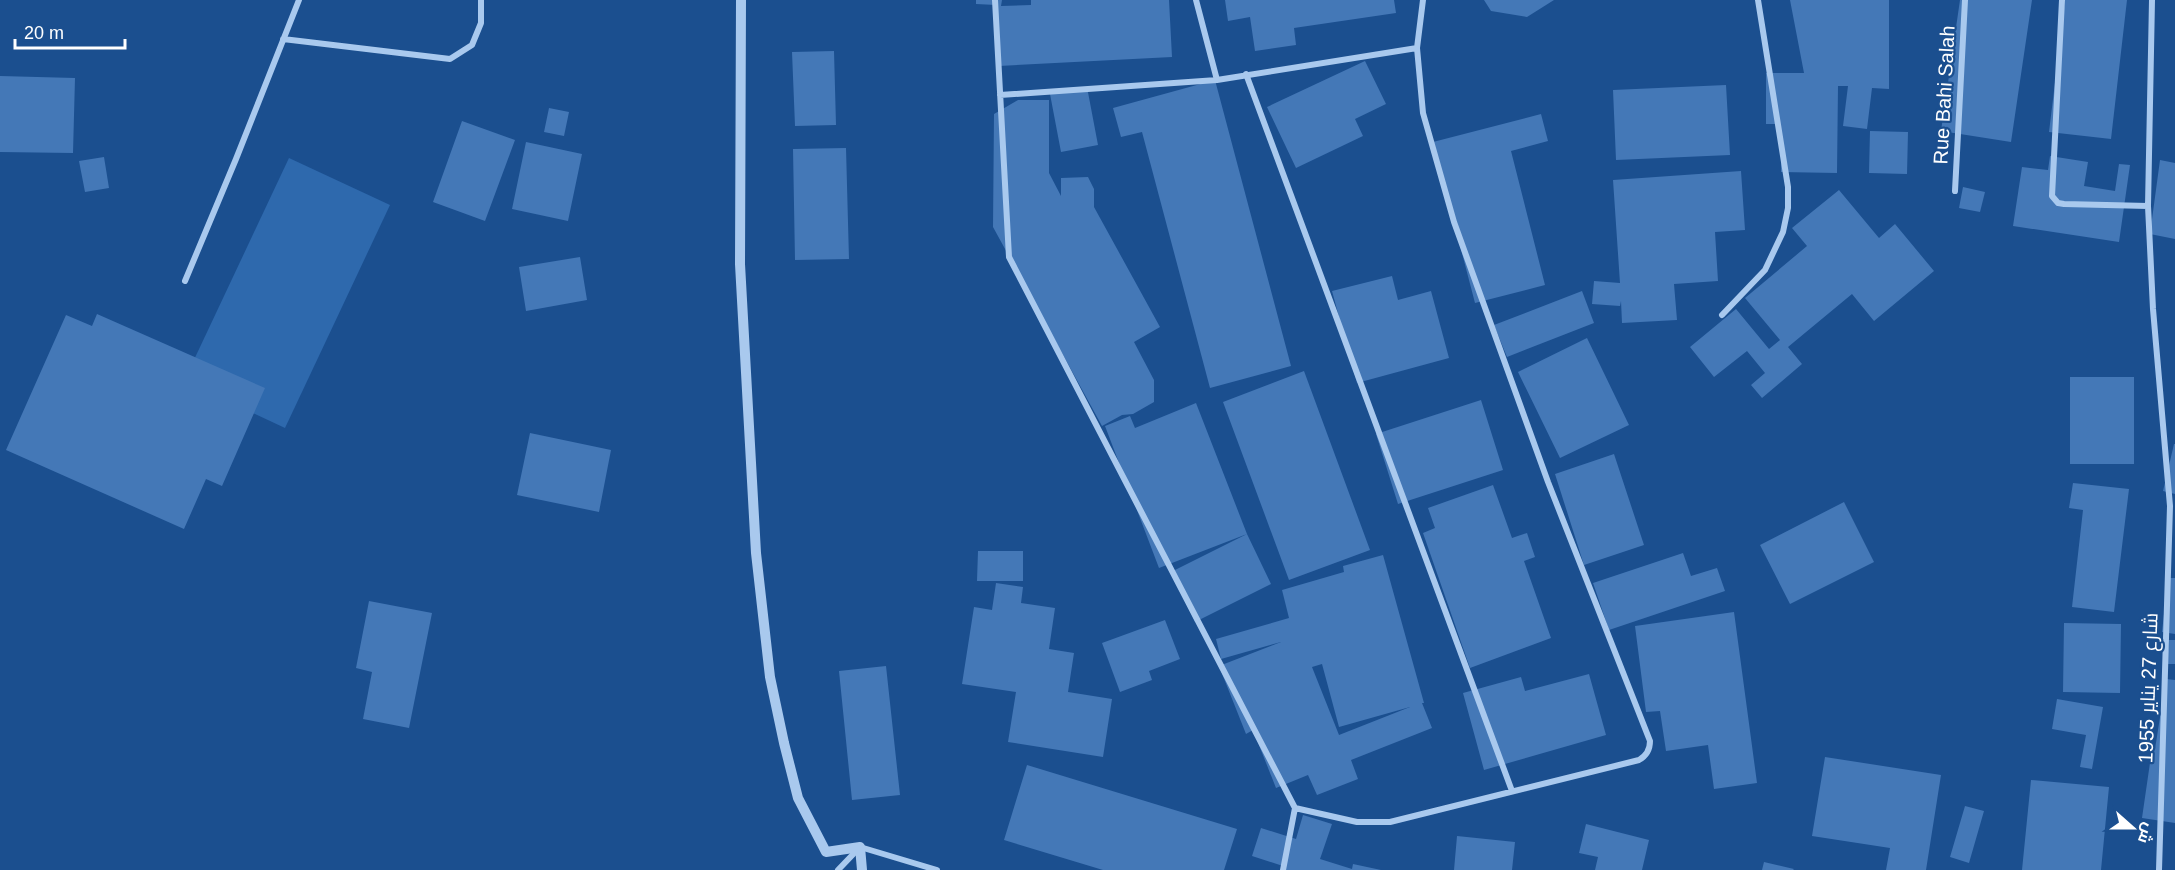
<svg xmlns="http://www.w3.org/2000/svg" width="2175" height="870" font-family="Helvetica,Cairo,sans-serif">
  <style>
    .green { fill: #2e69ad }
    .building { fill: #4478b7; fill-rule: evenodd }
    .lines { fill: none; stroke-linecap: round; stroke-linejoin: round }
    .minor { stroke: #a9c9ee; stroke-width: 6 }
    .tertiary { stroke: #a9c9ee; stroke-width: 10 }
    .labels { text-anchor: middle; stroke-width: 4.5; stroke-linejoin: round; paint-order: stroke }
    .street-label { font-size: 20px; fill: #fff; stroke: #1b4f8f }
  </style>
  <rect width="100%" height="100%" fill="#1b4f8f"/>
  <path class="green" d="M289 158 390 205 285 428 184 381Z"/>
  <path class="building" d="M976 0H1002L1001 6 1031 5V0H1169L1172 57 999 66 996 5 976 4Z
    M1225 0H1394L1396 13 1294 28 1296 45 1255 51 1250 17 1228 21Z
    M1484 0H1554L1527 17 1491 11Z
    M1790 0H1889V89L1872 88 1867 129 1843 126 1848 86H1838L1837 173 1781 172V124H1766V73H1804Z
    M1960 0H2032L2011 142 1941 131Z
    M2065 0H2127L2111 139 2049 132Z
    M834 51 836 125 795 126 792 52Z
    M1365 61 1386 104 1355 119 1363 136 1296 168 1267 107Z
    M0 76 75 78 73 153 0 152Z
    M1215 80 1291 366 1210 388 1142 132 1121 137 1113 108Z
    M1726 85 1730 155 1616 160 1613 90Z
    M1087 87 1098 145 1061 152 1050 94Z
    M1018 100H1049V173L1061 196V178L1088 177 1094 189V207L1160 327 1134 342 1154 380V402L1133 414 1122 415 1102 426 993 227 994 114Z
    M549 108 569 112 564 136 544 132Z
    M1541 114 1548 141 1511 151 1545 285 1475 303 1433 142Z
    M462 121 515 140 485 221 433 202Z
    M1870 131 1908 132 1907 174 1869 173Z
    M526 142 582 154 568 221 512 209Z
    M846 148 849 259 795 260 793 149Z
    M2050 156 2088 162 2084 186 2115 191 2119 164 2130 165 2119 242 2013 226 2022 167 2048 170Z
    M104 157 109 188 85 192 79 161Z
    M2160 160 2175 163V239L2150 234Z
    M1741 171 1745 230 1715 232 1718 281 1674 284 1677 320 1622 323 1621 301 1620 306 1592 304 1594 281 1620 283 1613 180Z
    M1963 187 1985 192 1980 212 1959 208Z
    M1839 190 1879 238 1895 224 1934 271 1874 321 1852 294 1788 347 1802 364 1762 398 1751 385 1765 373 1747 351 1714 377 1690 347 1736 309 1769 349 1780 340 1745 298 1807 246 1792 228Z
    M580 257 587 300 526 311 519 267Z
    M1392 276 1398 300 1431 291 1449 358 1357 383 1332 291Z
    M1582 291 1594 323 1507 357 1494 325Z
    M97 314 265 388 222 486 206 479 184 529 6 450 66 315 92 326Z
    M1587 338 1629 425 1560 458 1518 372Z
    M1304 371 1370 550 1289 580 1223 402Z
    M2070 377H2134V464H2070Z
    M1481 400 1503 470 1398 504 1376 434Z
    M1196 403 1247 534 1159 568 1105 426 1130 416 1135 428Z
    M530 433 611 450 599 512 517 495Z
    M2174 444H2175V494L2163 491Z
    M1614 454 1644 545 1584 565 1555 474Z
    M2073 483 2129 489 2114 612 2072 607 2083 510 2069 508Z
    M1493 485 1512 538 1527 533 1535 557 1524 561 1551 638 1470 668 1423 533 1435 528 1428 508Z
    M1844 502 1874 562 1790 604 1760 545Z
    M1247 534 1271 584 1195 622 1171 572Z
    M978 551H1023V581H977Z
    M1683 553 1691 576 1717 568 1725 591 1609 630 1593 583Z
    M1383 555 1424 703H1422L1432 728 1351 760 1358 779 1317 795 1308 775 1276 788 1253 730 1246 734 1219 666 1281 642 1221 659 1216 639 1289 618 1282 590 1344 572 1343 566ZM1322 664 1339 727 1410 707 1339 735 1312 667Z
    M2168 578H2175V634L2162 632Z
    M996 583 1023 587 1021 603 1055 608 1049 649 1074 653 1068 692 1112 699 1103 757 1008 742 1016 692 962 684 974 607 992 610Z
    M369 601 432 613 409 728 363 719 372 672 356 668Z
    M1734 612 1757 783 1714 789 1708 745 1666 751 1660 711 1646 712 1635 626Z
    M1165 620 1180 659 1149 671 1152 680 1120 692 1102 643Z
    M2064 623 2121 624 2120 693 2063 692Z
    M2169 640H2175V664H2167Z
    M886 666 900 795 852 800 839 671Z
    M1589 674 1606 735 1484 770 1463 693 1521 677 1525 691Z
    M2166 679 2175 680V823L2142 818 2152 749H2155Z
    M2057 699 2103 707 2092 769 2080 767 2086 735 2052 729Z
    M1825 757 1941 775 1926 870H1886L1890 848 1812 836Z
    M1027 765 1237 829 1224 870H1103L1004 840Z
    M2031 780 2109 787 2101 870H2022Z
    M1965 806 1984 811 1969 863 1950 857Z
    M1303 815 1332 824 1320 859 1352 869 1353 864 1381 870H1285L1286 867 1252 856 1261 828 1296 839Z
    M1586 824 1649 840 1642 870H1595L1598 857 1579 853Z
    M1457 836 1515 842 1512 870H1454Z
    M1764 862 1794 869 1793 870H1762Z"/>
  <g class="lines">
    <path class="minor" d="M995 0 1009 257 1295 808 1283 870
      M1196 0 1217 80
      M2062 0 2052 196 2058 203 2064 204 2148 206
      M2152 0 2148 206 2153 309 2170 506 2159 870
      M283 39 450 59 472 45 481 23V0
      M1246 74 1512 791
      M1000 95 1217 80 1417 48
      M1955 191 1965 0
      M185 281 236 159 299 0
      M1722 315 1765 270 1783 232 1788 208V187L1758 0
      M1295 808 1357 822H1390L1639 760C1646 756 1650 749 1650 741L1548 482 1454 222 1423 113 1417 48 1423 0
      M838 870 860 847 937 870"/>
    <path class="tertiary" d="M741 0 740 264 756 553 770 677 784 743 798 798 826 852 860 847 862 870"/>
  </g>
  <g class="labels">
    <g class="street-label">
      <text transform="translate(1944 95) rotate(-87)" y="7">Rue Bahi Salah</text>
      <text transform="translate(2148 688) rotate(-88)" y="7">شارع 27 يناير 1955</text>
    </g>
  </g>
  <g transform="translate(2133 828) rotate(111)" stroke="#1b4f8f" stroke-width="4.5" paint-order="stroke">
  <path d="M0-4.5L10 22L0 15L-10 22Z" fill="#ffffff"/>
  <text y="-9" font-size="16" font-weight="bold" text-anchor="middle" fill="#ffffff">ش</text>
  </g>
  <path d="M15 39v9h110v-9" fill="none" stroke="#ffffff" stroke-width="3"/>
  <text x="24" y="39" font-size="18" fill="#ffffff" stroke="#1b4f8f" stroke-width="4.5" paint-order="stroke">20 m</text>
</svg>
